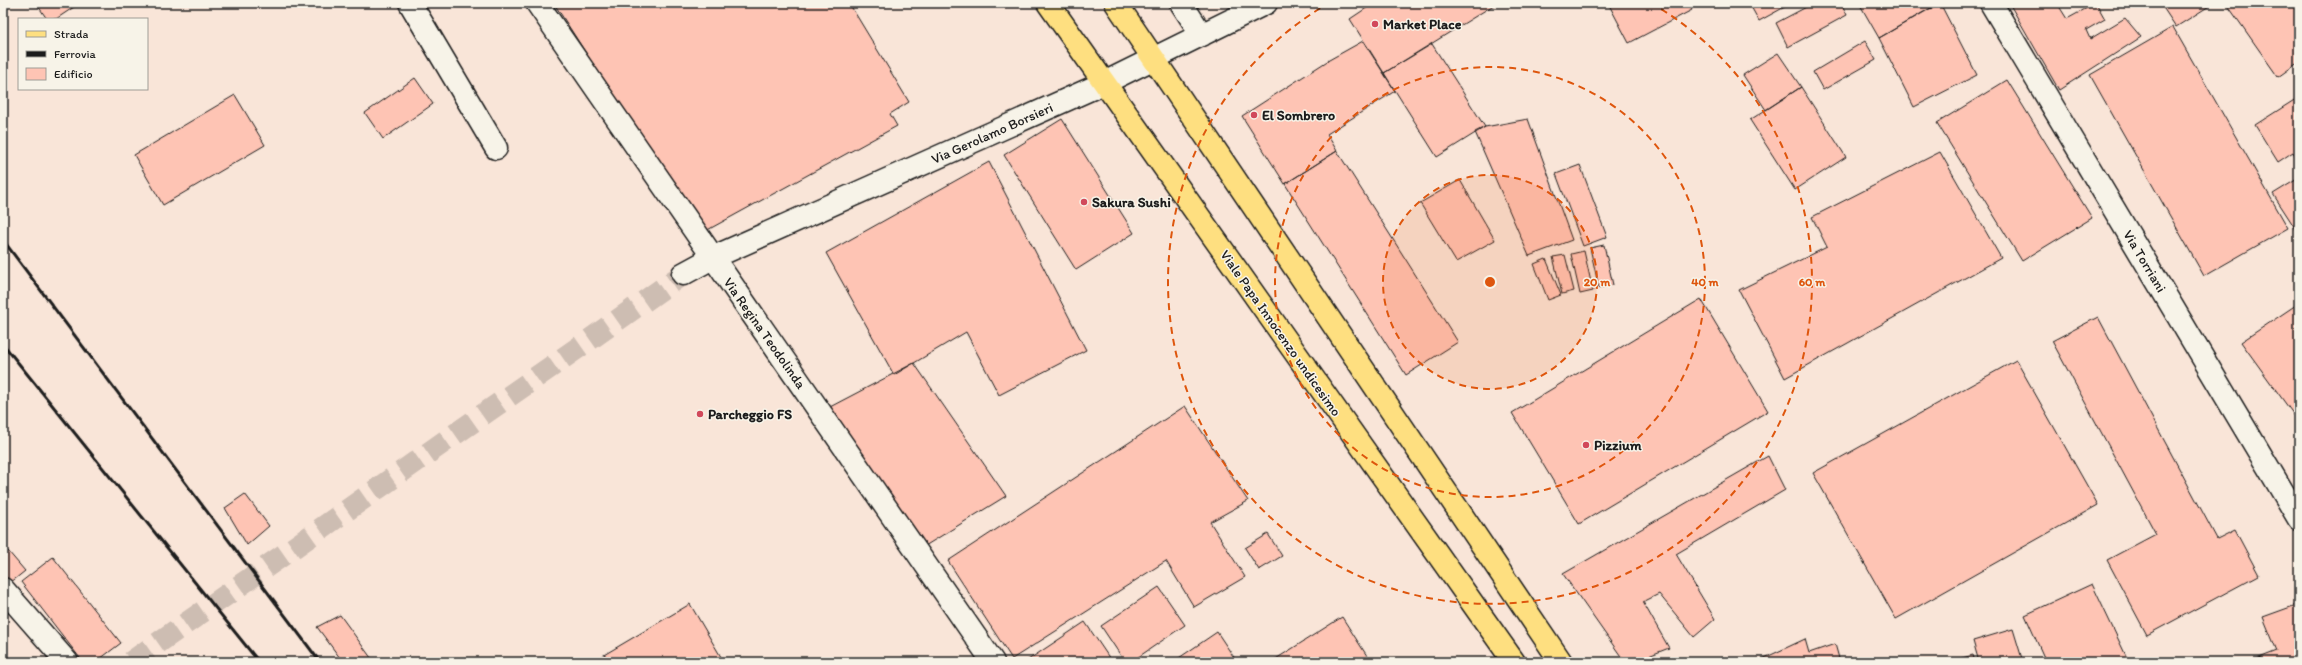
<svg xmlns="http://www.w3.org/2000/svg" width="2302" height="665" font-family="Itim,sans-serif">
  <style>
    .building { fill: #fec4b4; stroke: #1c1c1c }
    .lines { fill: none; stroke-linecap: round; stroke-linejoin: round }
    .minor-tunnel { stroke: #cdbdb2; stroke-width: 22; stroke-dasharray: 22 11; stroke-linecap: butt }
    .minor-casing { stroke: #1c1c1c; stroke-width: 25 }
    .major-casing { stroke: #1c1c1c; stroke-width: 25 }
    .minor { stroke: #f7f3e8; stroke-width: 22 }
    .major { stroke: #fedf80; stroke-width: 22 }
    .rail { stroke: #1c1c1c; stroke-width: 3 }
    .ring { fill: none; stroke: #de560d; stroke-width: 2; stroke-dasharray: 7 5 }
    .poi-dot { fill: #d1495b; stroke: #f7f3e8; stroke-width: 1.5 }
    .labels { text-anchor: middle; stroke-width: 3; stroke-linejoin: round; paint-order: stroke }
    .poi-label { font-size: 14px; font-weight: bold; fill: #1c1c1c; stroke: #f7f3e8; text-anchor: start }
    .street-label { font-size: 14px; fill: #1c1c1c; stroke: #f7f3e8 }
    .centre { fill: #de560d; stroke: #f7f3e8; stroke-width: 2 }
    .ring-label { font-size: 12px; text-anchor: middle; font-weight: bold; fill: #de560d; stroke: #f7f3e8; stroke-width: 3; stroke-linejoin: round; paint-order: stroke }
  </style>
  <rect width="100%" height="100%" fill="#f9e5d8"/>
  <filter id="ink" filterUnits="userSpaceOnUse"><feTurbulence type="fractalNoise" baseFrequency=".025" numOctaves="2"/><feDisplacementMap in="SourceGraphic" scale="8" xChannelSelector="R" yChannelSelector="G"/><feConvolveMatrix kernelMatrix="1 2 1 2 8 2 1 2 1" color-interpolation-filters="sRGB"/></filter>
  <g filter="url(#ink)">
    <path class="building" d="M36 3H80L56 19H47Z
      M559 3H849L909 102 890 114 897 126 702 233 555 5Z
      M1374 3H1497L1384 73 1350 19Z
      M1608 3H1688L1692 10 1629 43Z
      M1749 3H1792L1759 21Z
      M1814 3H1841L1847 15 1788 47 1776 23Z
      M1859 3H1939L1879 38Z
      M1940 3 1977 75 1914 107 1879 38Z
      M2009 3H2057L2067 19 2096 3 2105 19 2086 30 2090 39 2125 18 2141 37 2059 90Z
      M2160 3H2214L2176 27Z
      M2226 3H2299V62L2278 77Z
      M2173 27 2288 228 2204 276 2090 75Z
      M1363 41 1395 91 1327 134 1337 151 1285 184 1242 116 1329 60Z
      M1865 41 1876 60 1823 90 1813 72Z
      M1432 44 1485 127 1437 157 1384 73Z
      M1778 53 1801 87 1766 110 1743 75Z
      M415 78 433 104 383 139 365 113Z
      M2007 80 2092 218 2022 261 1937 123Z
      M1801 87 1846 157 1795 190 1750 120Z
      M235 95 265 145 163 205 134 155Z
      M2299 97V162L2293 152 2278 162 2255 125Z
      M1062 119 1134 233 1076 270 1004 155Z
      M1528 119 1572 240 1529 256 1475 132 1485 127Z
      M1337 151 1458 342 1406 375 1285 184Z
      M1940 152 2001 258 1785 378 1739 290 1827 247 1812 217Z
      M989 162 1086 350 999 395 966 332 894 375 826 253Z
      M1580 165 1607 237 1583 246 1556 174Z
      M2299 178V234L2273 194Z
      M1460 180 1495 240 1456 262 1420 203Z
      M1604 245 1613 285 1599 288 1590 248Z
      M1584 251 1593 291 1580 294 1571 254Z
      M1565 255 1574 291 1562 294 1553 257Z
      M1546 259 1561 295 1548 300 1534 264Z
      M1701 299 1768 411 1579 524 1512 413Z
      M2299 303V422L2241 342Z
      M2098 317 2217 539 2235 530 2259 575 2147 635 2107 560 2156 534 2052 341Z
      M2016 360 2098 505 1896 619 1813 473Z
      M914 363 1006 496 920 549 828 408Z
      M1185 406 1248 501 1210 522 1245 577 1194 607 1166 561 1012 659 948 561Z
      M1768 456 1785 490 1676 554 1715 619 1694 637 1659 594 1643 602 1669 648 1633 662H1625L1563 574Z
      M245 494 269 526 247 545 225 508Z
      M1268 534 1282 556 1259 570 1245 548Z
      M8 551 25 571 10 583 3 573V555Z
      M53 557 121 643 96 662H83L21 582Z
      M2092 584 2129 662H2046L2025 615Z
      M1159 587 1185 625 1131 662H1125L1101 626Z
      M690 604 724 662H592Z
      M2299 604V662H2249L2277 651 2263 617Z
      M340 615 374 662H343L317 627Z
      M1342 617 1371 662H1271Z
      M1085 622 1112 662H1025Z
      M2013 629 2023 662H1979L1973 641Z
      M1217 632 1237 662H1173Z
      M1805 639 1809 653 1835 644 1840 662H1756Z
      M1973 655 1975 662H1948Z"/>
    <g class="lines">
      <path class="minor-tunnel" d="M131 662 683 274"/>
      <defs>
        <path id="minor" d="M410 3 496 148
          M537 3 993 662
          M1181 3 1202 35
          M1991 3 2299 519
          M683 274 714 257 1104 83 1266 3
          M3 589 67 662"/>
        <path id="major" d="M1048 3 1514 662
          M1116 3 1561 662"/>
      </defs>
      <use href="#minor" class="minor-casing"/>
      <use href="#major" class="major-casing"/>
      <use href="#minor" class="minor"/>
      <use href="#major" class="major"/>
      <path class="rail" d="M3 240 320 662
        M3 344 259 662"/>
    </g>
  </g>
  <circle cx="1490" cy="282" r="107" fill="#de560d" fill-opacity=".12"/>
  <g class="ring">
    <circle cx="1490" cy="282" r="107"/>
    <circle cx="1490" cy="282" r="215"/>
    <path d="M1651 3A322 322 0 1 1 1329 3"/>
  </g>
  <g class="poi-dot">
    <circle cx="1375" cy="24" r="4"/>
    <circle cx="1254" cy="115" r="4"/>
    <circle cx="1084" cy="202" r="4"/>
    <circle cx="700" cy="414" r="4"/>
    <circle cx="1586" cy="445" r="4"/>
  </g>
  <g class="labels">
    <g class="poi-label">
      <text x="1383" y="29">Market Place</text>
      <text x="1262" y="120">El Sombrero</text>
      <text x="1092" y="207">Sakura Sushi</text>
      <text x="708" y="419">Parcheggio FS</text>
      <text x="1594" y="450">Pizzium</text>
    </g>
    <g class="street-label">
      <text transform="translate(992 133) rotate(-24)" y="5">Via Gerolamo Borsieri</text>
      <text transform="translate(2145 261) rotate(59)" y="5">Via Torriani</text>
      <text transform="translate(765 333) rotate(55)" y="5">Via Regina Teodolinda</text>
      <text transform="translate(1281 333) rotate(55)" y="5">Viale Papa Innocenzo undicesimo</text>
    </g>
  </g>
  <circle cx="1490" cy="282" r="6" class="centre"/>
  <g class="ring-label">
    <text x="1597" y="286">20 m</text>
    <text x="1705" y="286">40 m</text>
    <text x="1812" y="286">60 m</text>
  </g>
  <rect width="2302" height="665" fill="none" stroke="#f7f3e8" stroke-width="16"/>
  <rect x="8" y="8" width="2286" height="649" fill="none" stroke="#1c1c1c" stroke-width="1.5" filter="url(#ink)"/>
  <rect x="18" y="18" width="130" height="72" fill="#f7f3e8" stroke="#9f9d96"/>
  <rect x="26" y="31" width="20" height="6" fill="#fedf80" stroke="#9f9d96"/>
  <text x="54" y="38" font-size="12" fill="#1c1c1c">Strada</text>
  <rect x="26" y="51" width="20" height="6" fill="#1c1c1c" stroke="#9f9d96"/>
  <text x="54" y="58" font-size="12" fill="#1c1c1c">Ferrovia</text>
  <rect x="26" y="68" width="20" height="12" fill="#fec4b4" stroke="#9f9d96"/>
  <text x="54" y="78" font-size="12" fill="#1c1c1c">Edificio</text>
</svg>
